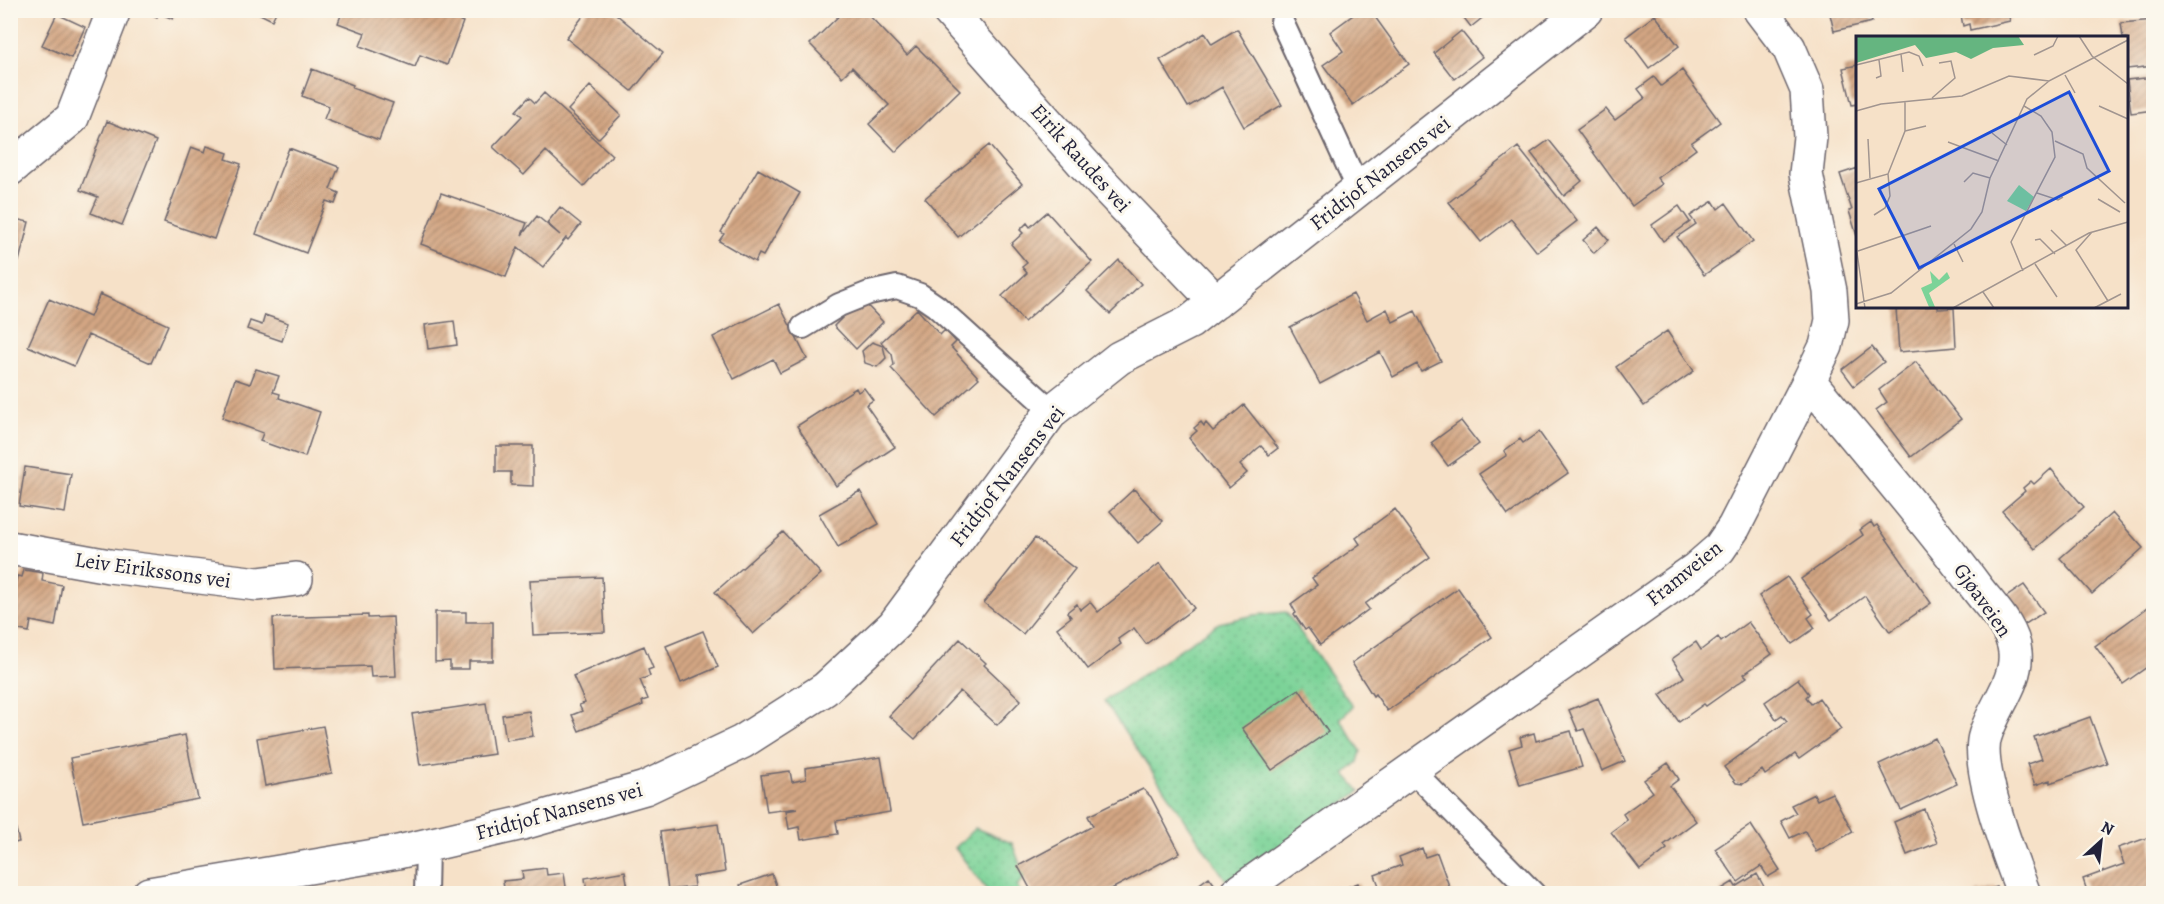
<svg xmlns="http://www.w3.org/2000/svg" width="2164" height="904" font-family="Alegreya,serif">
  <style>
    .grass { fill: url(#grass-dots); stroke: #4f7a6a; stroke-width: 1.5 }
    .building { fill: url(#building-hatch) }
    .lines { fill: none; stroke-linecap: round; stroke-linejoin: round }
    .service-casing { stroke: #6c656c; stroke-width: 26 }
    .minor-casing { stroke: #6c656c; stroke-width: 36 }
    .service { stroke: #fff; stroke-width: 22 }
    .minor { stroke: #fff; stroke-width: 33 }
    .labels { text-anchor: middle; stroke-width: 6; stroke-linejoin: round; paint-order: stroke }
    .street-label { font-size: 21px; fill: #22223b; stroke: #fbf7ec }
    .inset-road { fill: none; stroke: #a19590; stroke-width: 1.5 }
    .view { fill: #1d4ed8; fill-opacity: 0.15; stroke: #1d4ed8; stroke-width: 3 }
    .inset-edge { fill: none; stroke: #22223b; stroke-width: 3 }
  </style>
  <defs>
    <pattern id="grass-dots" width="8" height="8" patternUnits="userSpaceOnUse" patternTransform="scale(1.5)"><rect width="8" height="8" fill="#7cd398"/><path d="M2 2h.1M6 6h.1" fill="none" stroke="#6bb584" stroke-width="1.8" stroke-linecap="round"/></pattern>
    <pattern id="building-hatch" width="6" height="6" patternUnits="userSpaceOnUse" patternTransform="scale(1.5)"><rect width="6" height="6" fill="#d3a683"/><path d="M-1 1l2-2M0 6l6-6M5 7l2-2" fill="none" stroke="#ab876c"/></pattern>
  </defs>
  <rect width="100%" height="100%" fill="#fbf7ec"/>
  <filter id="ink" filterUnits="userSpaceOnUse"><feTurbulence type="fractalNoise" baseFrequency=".0167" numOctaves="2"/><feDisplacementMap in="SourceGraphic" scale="12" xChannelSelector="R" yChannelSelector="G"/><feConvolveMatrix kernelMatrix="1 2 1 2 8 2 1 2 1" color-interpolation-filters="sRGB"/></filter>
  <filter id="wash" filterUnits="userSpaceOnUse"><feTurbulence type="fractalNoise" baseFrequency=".008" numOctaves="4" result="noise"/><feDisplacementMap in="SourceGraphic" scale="24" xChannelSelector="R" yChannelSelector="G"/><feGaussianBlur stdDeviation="1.35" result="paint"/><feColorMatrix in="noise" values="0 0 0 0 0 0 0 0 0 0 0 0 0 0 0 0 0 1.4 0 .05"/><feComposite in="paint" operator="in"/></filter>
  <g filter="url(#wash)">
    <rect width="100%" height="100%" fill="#f6e1c8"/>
    <path class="grass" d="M1286 612 1353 707 1340 719 1361 751 1358 762 1345 774 1360 791 1228 883 1104 701 1219 623 1255 615Z
      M975 828 1012 843 1025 877 1017 886 1021 893H989L955 848Z"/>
    <g id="blocks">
      <path class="building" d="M143 10H176L173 19 159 13 157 17Z
        M252 10H277L272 20Z
        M343 10H436L463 22 447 65 420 55 415 67 360 46 365 33 338 23Z
        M588 10H611L663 53 632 91 566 38Z
        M845 10H864L907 55 916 46 960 90 896 152 869 124 889 105 852 67 842 77 810 44Z
        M1360 10H1370L1409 64 1353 105 1323 65 1343 51 1330 32Z
        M1458 10H1492L1471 27Z
        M1829 10H1870L1872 22 1834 31Z
        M1960 10H2014L2015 15 2009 16 2010 21 1970 30 1969 24 1963 26Z
        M57 14 85 27 71 58 42 45Z
        M1655 15 1679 46 1649 68 1626 37Z
        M2154 20V66L2127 69V38H2123L2121 23Z
        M1237 29 1282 105 1244 127 1222 87 1188 107 1160 60 1205 33 1212 44Z
        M1461 31 1482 57 1454 79 1434 53Z
        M1858 65V104L1852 105 1843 68Z
        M312 69 353 85 352 88 393 103 379 140 324 119 329 106 302 96Z
        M1682 70 1720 122 1691 143 1696 149 1657 178 1662 184 1632 206 1577 130 1606 109 1615 120 1645 98 1638 89 1654 77 1661 86Z
        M2154 77V110L2131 113 2127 80Z
        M590 86 621 115 598 139 568 110Z
        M544 93 612 155 584 186 546 151 524 175 493 147 522 116 516 111 529 97 535 103Z
        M107 121 156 141 122 225 91 213 98 197 80 190Z
        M1549 140 1582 181 1564 196 1531 153Z
        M989 145 1022 184 958 237 925 198Z
        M207 146 228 153 226 159 241 164 214 239 164 222 191 147 205 152Z
        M1518 147 1577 221 1537 252 1511 219 1481 242 1449 202Z
        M289 148 339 167 330 189 339 193 335 204 326 201 306 253 256 234Z
        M1858 168V239L1849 211 1852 210 1840 174Z
        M758 169 800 193 763 256 759 254 755 262 719 241 724 234 721 232Z
        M441 193 527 223 522 235 537 216 560 235 547 223 560 207 581 224 568 240 566 238 543 267 518 247 506 277 421 244Z
        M1713 201 1718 209 1726 203 1753 241 1704 275 1677 237 1696 224 1690 216Z
        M1679 206 1690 222 1663 241 1652 225Z
        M1047 212 1092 262 1024 322 1002 296 1027 273 1022 267 1027 263 1011 244 1023 233 1020 230 1027 223 1030 227Z
        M10 218 29 222 19 261 10 259Z
        M1598 227 1609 240 1594 253 1583 240Z
        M1119 260 1141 284 1110 314 1087 291Z
        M100 294 168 325 151 363 88 335 74 366 28 346 49 299 90 317Z
        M1353 294 1367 320 1387 309 1393 322 1415 311 1441 361 1421 371 1417 364 1393 377 1380 352 1320 384 1290 327Z
        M861 299 883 322 856 349 834 326Z
        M779 304 807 359 780 373 773 359 734 379 713 337Z
        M1938 306V309L1954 308 1956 347 1899 352 1896 308Z
        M917 309 940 335 945 330 956 342 951 347 979 378 936 417 891 368 894 365 892 354 881 342Z
        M265 315 288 323 282 341 247 329 250 321 262 325Z
        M454 321 457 345 428 349 425 325Z
        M1667 331 1694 371 1644 406 1616 367Z
        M872 342 883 346 886 358 877 367 865 363 862 351Z
        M1872 347 1884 362 1854 386 1842 370Z
        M1916 362 1961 419 1911 457 1876 410 1887 402 1879 390Z
        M256 369 279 376 273 392 280 394 279 398 320 412 305 457 260 441 263 433 222 418 235 379 250 384Z
        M856 388 858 392 864 388 873 400 866 405 895 447 836 486 797 426Z
        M1244 405 1278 448 1269 455 1261 446 1257 449 1240 465 1247 473 1229 488 1189 438 1197 431 1194 428 1201 422 1204 426 1206 423 1213 431Z
        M1461 421 1479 444 1448 466 1431 443Z
        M1539 432 1568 473 1508 515 1479 474 1507 455 1504 451 1520 439 1523 443Z
        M496 446H533V486L511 485V472H496Z
        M25 467 71 474 65 513 19 506Z
        M2051 469 2084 507 2035 549 2002 511 2025 491 2023 488 2031 481 2034 484Z
        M1134 489 1163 521 1138 543 1110 511Z
        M860 491 879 524 838 547 819 514Z
        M1395 509 1430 557 1365 604 1369 609 1320 645 1308 628 1305 630 1294 614 1296 613 1291 604 1317 585 1312 578 1360 544 1356 538Z
        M2112 513 2143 548 2092 594 2060 558Z
        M1871 522 1874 527 1877 525 1931 603 1890 632 1865 596 1831 620 1801 579 1863 535 1860 530Z
        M783 532 821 574 753 634 715 592Z
        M1035 538 1075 569 1023 634 984 603Z
        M1160 563 1194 608 1146 644 1134 628 1118 639 1121 644 1088 669 1057 628 1071 617 1067 612 1077 604 1080 610 1090 602 1098 612Z
        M24 570 43 573 42 581 62 585 55 626 31 621 29 632 10 628V608L17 576 22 577Z
        M602 577 605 632 533 635 530 580Z
        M1787 577 1813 614 1808 618 1815 628 1792 644 1759 596Z
        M2024 585 2044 612 2021 627 2002 600Z
        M1458 588 1492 637 1387 711 1375 694 1373 696 1352 663Z
        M2154 603V662L2123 684 2095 646Z
        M435 612H466V622H493V661H469V669H450V661L435 662Z
        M368 615V618L393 617 396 676 371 677 370 666 275 669 273 618Z
        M1748 622 1772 654 1744 674 1747 677 1706 706 1704 704 1679 722 1660 695 1684 677 1672 659 1696 642 1701 650 1718 637 1721 642Z
        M703 631 718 667 681 683 666 646Z
        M960 639 986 663 984 665 1021 700 997 725 960 691 915 739 889 716Z
        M644 646 653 668 648 670 650 676 640 680 648 699 642 701 643 705 579 731 572 715 582 711 579 705 585 703 573 676Z
        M1798 679 1809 694 1806 697 1811 704 1819 698 1841 729 1799 759 1795 754 1765 775 1762 770 1743 784 1736 783 1724 767 1787 721 1782 715 1776 719 1765 702Z
        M1299 689 1328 732 1272 770 1242 728Z
        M1598 698 1625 761 1602 771 1584 729 1578 731 1569 710Z
        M486 703 494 754 420 765 412 714Z
        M529 711 533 736 506 740 502 715Z
        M2090 717 2107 763 2050 783V780L2035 785 2027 764 2042 759 2034 737Z
        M323 726 332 773 265 786 257 738Z
        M1571 731 1582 767 1520 785 1509 749 1522 745 1520 737 1534 733 1536 741Z
        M185 735 198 799 83 822 70 758Z
        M1935 738 1957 784 1901 810 1879 764Z
        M881 757 890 812 836 821 838 834 801 840 799 827 789 829 786 811 797 809V808L767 812 761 775 790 771 792 782 806 779 805 768Z
        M1668 763 1679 779 1670 786 1696 821 1664 845 1667 849 1640 870 1611 832 1627 820 1623 814 1653 792 1644 780Z
        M1143 789 1151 797 1180 853 1102 894H1096L1094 890 1088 894H1083L1081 890 1075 894H1033L1018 866 1093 826 1088 816Z
        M1832 793 1853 832 1816 852 1805 831 1790 838 1781 821 1796 813 1791 805 1814 794 1817 800Z
        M10 804 19 842 10 844Z
        M1924 809 1937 843 1907 855 1894 822Z
        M718 824 725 872 693 877 694 887 668 890 660 832Z
        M1751 825 1780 870 1768 877 1761 866 1738 882 1715 849Z
        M2152 836 2154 894H2088L2083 879 2124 864 2118 848Z
        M1422 848 1425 857 1437 853 1452 894H1382L1375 875 1402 865 1399 857Z
        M546 868 547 875 564 873 567 894H505L503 881 523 879 522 871Z
        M625 871 629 894H587L585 878Z
        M772 874 779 894H743L740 885Z
        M1757 874 1768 894H1722L1720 890 1733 882 1736 887Z
        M1209 877 1217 888 1211 894H1197L1193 889Z
        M1358 883 1362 894H1331V893Z
        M1997 887 1999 894H1973L1980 891V892Z
        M359 889 360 894H342V890Z"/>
    </g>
  </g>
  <g filter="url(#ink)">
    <use href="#blocks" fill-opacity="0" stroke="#6c656c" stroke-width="1.5"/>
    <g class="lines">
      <defs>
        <path id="service" d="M1282 22 1359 190
          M803 327 839 305 869 293 897 287 920 295 936 306 1052 411
          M1412 770 1534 894
          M426 894 427 845"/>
        <path id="minor" d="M948 10 1084 164 1216 302
          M10 169 72 118 114 10
          M1809 381C1865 449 1923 516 1976 587 1990 606 2013 627 2015 652 2018 682 1993 708 1985 736 1975 767 2011 861 2024 894
          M10 548 109 566 258 584 296 579
          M149 894 398 852 523 823 645 788 742 742 825 689 894 625 1052 411 1119 358 1190 322 1586 10
          M1236 894 1696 569 1719 549 1734 527 1809 381 1826 346 1832 320 1830 291 1806 174 1810 137 1807 90 1789 48 1760 10"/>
      </defs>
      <use href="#service" class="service-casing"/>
      <use href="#minor" class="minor-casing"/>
      <use href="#service" class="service"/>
      <use href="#minor" class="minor"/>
    </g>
  </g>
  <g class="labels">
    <g class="street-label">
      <text transform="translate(1081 158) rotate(48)" y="7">Eirik Raudes vei</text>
      <text transform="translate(1380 173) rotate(-38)" y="7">Fridtjof Nansens vei</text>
      <text transform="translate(1007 476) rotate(-52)" y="7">Fridtjof Nansens vei</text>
      <text transform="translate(153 570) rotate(8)" y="7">Leiv Eirikssons vei</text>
      <text transform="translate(1684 573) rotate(-39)" y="7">Framveien</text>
      <text transform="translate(1983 600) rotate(55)" y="7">Gjøaveien</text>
      <text transform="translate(559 811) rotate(-15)" y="7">Fridtjof Nansens vei</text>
    </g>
  </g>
  <g transform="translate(1856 36)">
    <rect width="272" height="272" fill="#f6e1c8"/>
    <path d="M163 149 178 161 170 175 151 165ZM74 235 83 244 91 236 94 242 73 257 79 271H73L65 252 76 247Z" fill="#7cd398"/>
    <path d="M0 0H162L168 9 137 12 115 23 100 16 70 22 59 9 0 27Z" fill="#65b580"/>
    <path class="inset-road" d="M223 0 236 20 272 48M45 18 47 36M178 19 197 10 202 0M0 29 53 16 63 20 67 30M209 39 219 57M20 42 25 40 23 24M76 62 99 42 95 25 83 27M243 70 272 83M0 75 25 68 106 60 153 40 193 45 272 4M49 95 70 90M136 97 151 109M12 103 14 142M199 105 227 118 231 132 269 167M92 106 143 125M108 146 117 137 134 142M0 147 32 138 49 95V65M181 157 202 164 207 161M242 163 264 176M18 179 29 172 34 160 32 138M195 194 211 210M236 196 220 214 252 265M179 204 184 203 199 218M98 208 107 226M0 210 9 272M2 215 75 190M179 228 201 261M167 235 155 206 199 121 196 96 185 80 168 70M127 256 138 272M0 268 35 257 115 193 126 176 134 142 171 63 193 45M97 272 233 197 272 186M238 272 265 258"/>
    <path class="view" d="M213 56 253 135 63 232 23 153Z"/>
    <rect width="272" height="272" class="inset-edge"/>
  </g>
  <rect width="2164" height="904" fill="none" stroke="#fbf7ec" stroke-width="36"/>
  <g transform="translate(2101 841) rotate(27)" stroke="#fbf7ec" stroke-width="4.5" paint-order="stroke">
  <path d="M0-4.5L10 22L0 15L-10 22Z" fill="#22223b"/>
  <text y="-9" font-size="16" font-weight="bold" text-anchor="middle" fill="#22223b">N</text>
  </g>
</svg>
